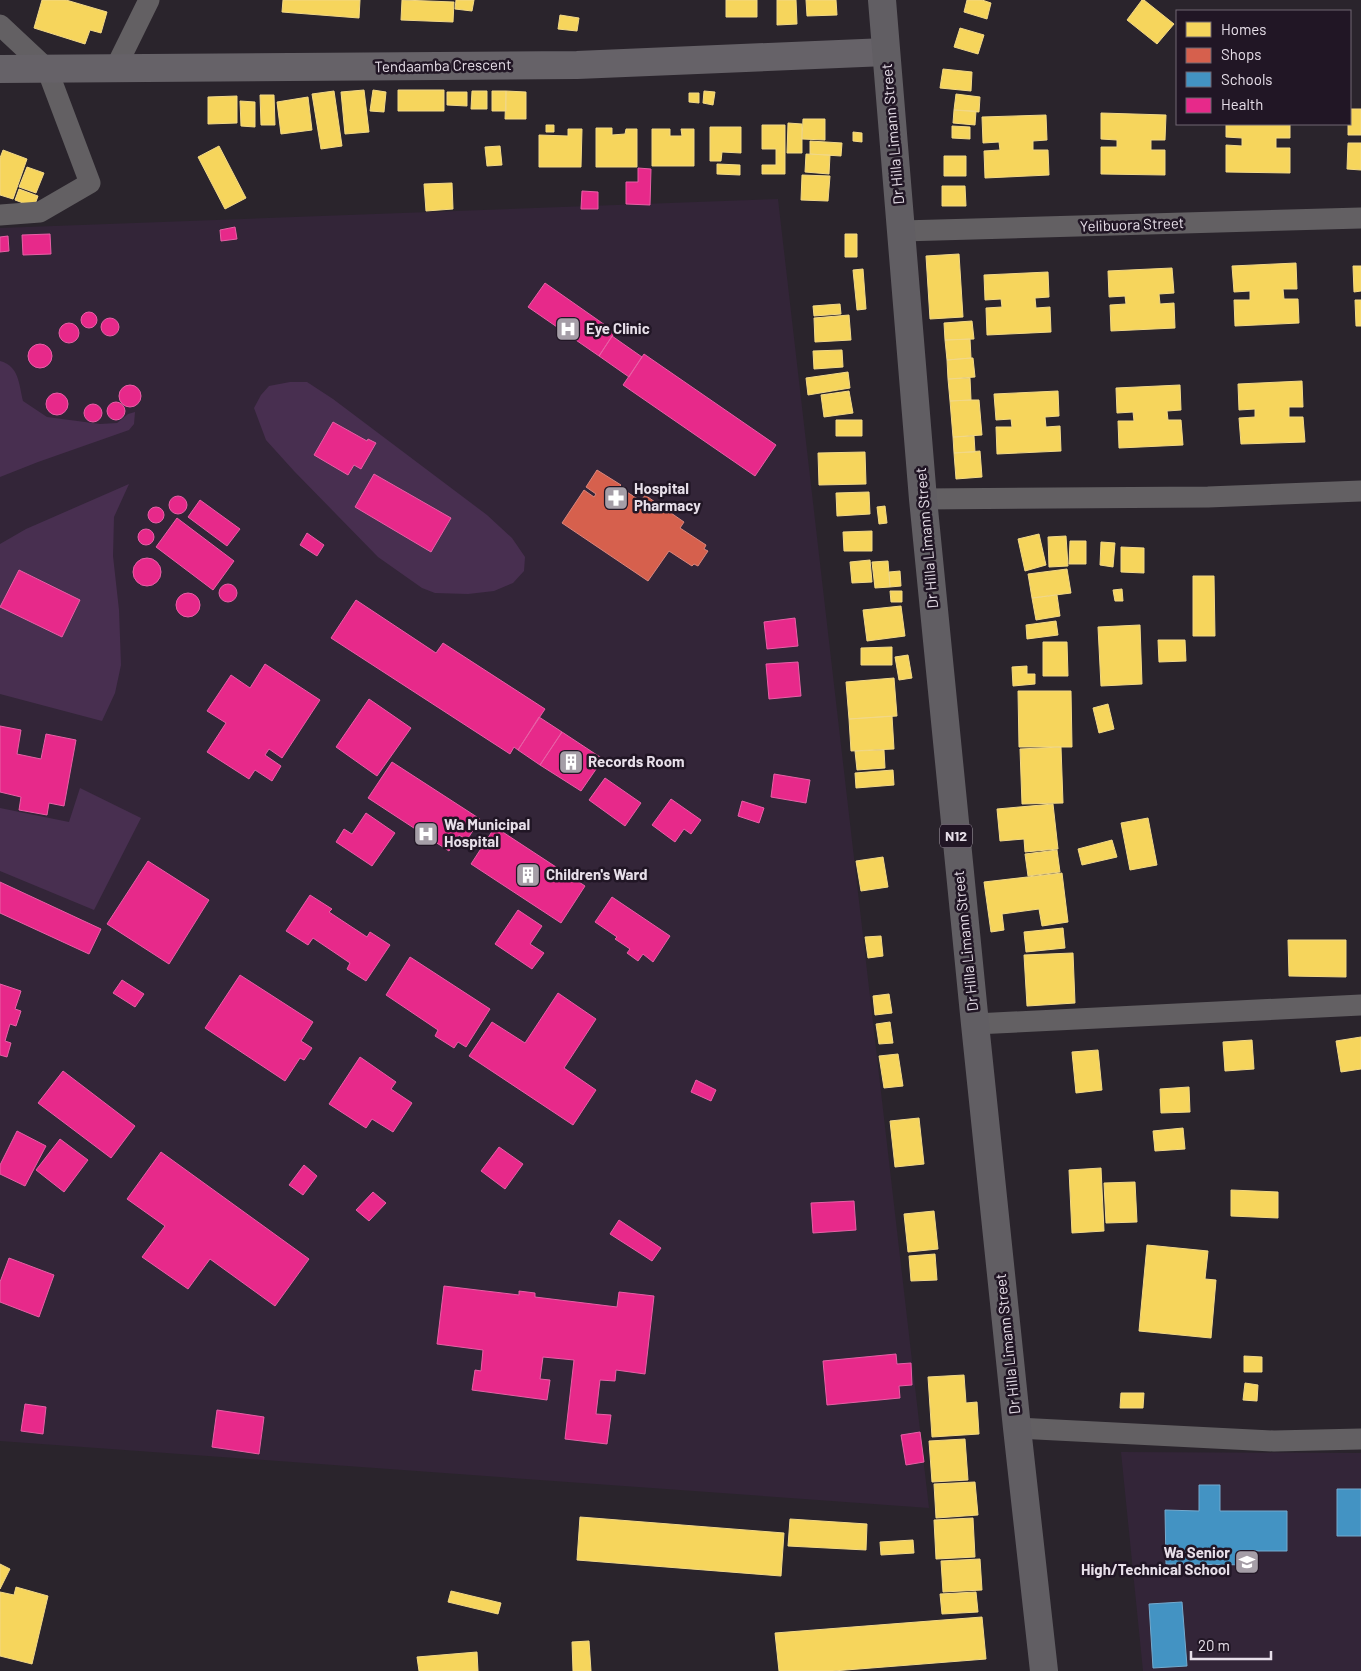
<svg xmlns="http://www.w3.org/2000/svg" width="1361" height="1671" font-family="Barlow,sans-serif">
  <style>
    .built { fill: #332538 }
    .green { fill: #482f50 }
    .homes { fill: #f6d55c; stroke: #f2d886 }
    .shops { fill: #d6604d; stroke: #db867c }
    .schools { fill: #4393c3; stroke: #74aace }
    .health { fill: #e7298a; stroke: #e760a6 }
    .lines { fill: none; stroke-linecap: round; stroke-linejoin: round }
    .street { stroke: #636063; stroke-width: 21 }
    .secondary { stroke: #666268; stroke-width: 28 }
    .highway { stroke: #615e63; stroke-width: 28 }
    .labels { text-anchor: middle; stroke-width: 5; stroke-linejoin: round; paint-order: stroke }
    .shield { fill: #211625; stroke: #aca3ae; stroke-width: 1 }
    .shield-label { font-size: 14px; font-weight: bold; fill: #e7dfe9 }
    .street-label { font-size: 15px; fill: #e7dfe9; stroke: #211625 }
    .poi-label { font-size: 15px; font-weight: bold; fill: #e7dfe9; stroke: #211625; text-anchor: start }
  </style>
  <rect width="100%" height="100%" fill="#2a242c"/>
  <path class="built" d="M778 199 929 1508 0 1441V228Z
    M1121 1452 1361 1453V1671H1143Z"/>
  <path class="green" d="M0 361C19 366 19 384 23 401L47 417 100 424 117 423 128 414 135 412 134 424 129 430 38 462 0 477Z
    M290 382H307L333 399 487 515 512 538 525 557 524 571 513 583 494 591 468 594 435 593 422 588 378 557 294 471 266 440 254 408 261 395 269 386Z
    M129 484 114 517 113 556 119 610 121 665 115 693 102 721 0 694V544L26 529Z
    M80 788 141 818 94 910 0 871V808L69 822Z"/>
  <path class="homes" d="M42 0H66L107 12 101 33 90 30 85 44 34 28Z
    M283 0H360L359 18 282 12Z
    M402 0 454 2 453 22 401 20Z
    M456 0H474L472 11 455 9Z
    M726 0H757V17H726Z
    M777 0H796L797 24 777 25Z
    M806 0H836L837 15 807 16Z
    M967 0H982L991 3 987 19 964 12Z
    M1142 0H1144L1174 24 1157 44 1127 20Z
    M560 15 579 18 577 31 558 29Z
    M960 28 984 35 978 54 954 47Z
    M943 69 972 72 971 91 940 88Z
    M364 90 369 132 345 134 341 92Z
    M373 90 386 92 384 112 370 111Z
    M398 90H444V111H398Z
    M334 91 342 146 321 149 312 94Z
    M472 91H487V109H471Z
    M492 91H506V111H492Z
    M506 91 526 92V119H505Z
    M704 91 715 92 713 105 703 103Z
    M447 92H467V106L447 105Z
    M689 93H699V103L689 102Z
    M956 94 980 97 979 112 954 110Z
    M260 95H274L275 125H261Z
    M237 96V123L208 124V97Z
    M308 97 312 130 281 134 277 102Z
    M240 101 255 102V127L241 126Z
    M1350 109H1361V135H1348V124H1350Z
    M954 110 976 111 975 125 953 123Z
    M1101 113 1166 115 1165 140H1151V150H1165V175L1101 174V147H1117V140L1101 139Z
    M1046 115 1047 140 1033 141V150H1048L1049 175 985 178 984 151 1000 150 999 142 983 143 982 117Z
    M803 119H825V140L802 139Z
    M788 123 802 124V153H787Z
    M1226 124H1290V138H1276V148H1290V173L1226 172V145L1242 146V138L1226 137Z
    M546 125H554V132H546Z
    M762 125H785V174H762V165H776V149H762Z
    M952 126 970 127V139L952 138Z
    M710 127H741V153L722 152 721 161H710Z
    M596 128H612V135L625 134 626 129H637V167H596Z
    M568 129H582L581 167H539V135L568 136Z
    M652 129H670V136H682L681 129H694V166H652Z
    M853 132 862 133V142L853 141Z
    M810 141 842 143 841 156 810 154Z
    M1348 143H1361V170L1347 169Z
    M219 146 246 198 225 209 198 157Z
    M500 146 502 165 487 166 485 147Z
    M3 150 27 159 13 199 0 195V158Z
    M806 154 830 155 829 174 805 172Z
    M944 156H966V176H944Z
    M717 164 740 165V175L717 174Z
    M27 167 44 173 36 193 19 187Z
    M802 175 830 176 828 201 801 200Z
    M452 183 453 209 426 211 424 184Z
    M942 186H965L966 206H942Z
    M19 189 38 196 34 207 15 200Z
    M845 234H857V257H845Z
    M959 254 963 317 930 319 926 256Z
    M1296 263 1297 289H1283L1284 299H1298L1299 323 1235 326 1234 300H1250V291L1234 292 1232 266Z
    M1353 266H1361V291L1354 292Z
    M1172 268 1174 293 1159 294 1160 304 1174 303 1175 328 1111 331 1110 305 1126 304 1125 296 1109 297 1108 271Z
    M863 269 866 309 857 310 853 270Z
    M1048 272 1049 297 1035 298 1036 308 1050 307 1051 332 987 335 986 308 1002 307 1001 299 985 300 984 275Z
    M1355 300H1361V326H1356Z
    M840 304 841 314 814 316 813 306Z
    M849 315 851 340 815 342 814 318Z
    M972 321 974 339 945 340 944 323Z
    M970 339 971 358 947 360 945 340Z
    M842 350 843 367 814 369 813 351Z
    M971 358H973L975 377 948 379 947 360Z
    M848 372 850 388 808 395 806 378Z
    M970 378 971 400 950 401 948 379Z
    M1302 381 1303 407H1289V417H1303L1305 442 1241 444 1239 418 1255 417V409L1239 410 1238 384Z
    M1180 385 1181 410 1167 411 1168 420H1181L1183 445 1119 448 1118 421H1134L1133 412 1117 413 1116 388Z
    M849 391 853 413 824 417 821 395Z
    M1058 391 1059 416 1045 417 1046 427 1060 426 1061 451 997 454 996 427H1012L1011 419 996 420 994 394Z
    M971 400H979L982 435 953 437 950 401Z
    M836 420H862V436H836Z
    M974 436 975 452 954 453 953 437Z
    M980 451 982 477 956 479 954 453Z
    M865 452 866 484 819 485 818 453Z
    M869 492 870 514 837 516 836 493Z
    M885 506 887 523 879 524 877 507Z
    M872 531V551H844L843 532Z
    M1039 534 1046 565 1025 571 1018 539Z
    M1066 536 1068 566 1049 567 1048 537Z
    M1070 541H1086V564H1069Z
    M1101 542 1115 543 1113 567 1100 565Z
    M1121 547 1144 548V573L1121 572Z
    M870 560 872 582 852 583 850 562Z
    M888 561 890 587 875 588 872 562Z
    M1067 569 1071 593 1032 598 1028 574Z
    M900 571 901 586 890 587 889 572Z
    M1193 576H1214L1215 636H1193Z
    M1122 589 1123 601H1115L1113 590Z
    M890 591H902V602H891Z
    M1057 595 1060 616 1036 620 1032 598Z
    M901 606 905 636 867 641 863 610Z
    M1056 621 1058 635 1027 639 1026 625Z
    M1140 625 1142 684 1101 686 1098 627Z
    M1158 640H1185L1186 661 1159 662Z
    M1043 642H1067L1068 676H1043Z
    M892 647V665H861V648Z
    M908 655 912 678 899 680 895 657Z
    M1027 666V674H1035V684L1013 686 1012 667Z
    M894 678 897 716 849 719 846 682Z
    M1018 691H1071L1072 747H1019Z
    M1108 704 1114 729 1099 733 1093 708Z
    M892 716 894 749 851 751 849 719Z
    M1061 747 1063 803 1022 804 1020 749Z
    M884 750 885 768 857 770 855 751Z
    M893 770 894 785 856 788 855 773Z
    M1053 804 1058 849 1025 852 1024 839 1000 841 997 809Z
    M1148 818 1157 865 1130 870 1121 823Z
    M1112 840 1117 857 1082 865 1078 849Z
    M1057 850 1060 872 1028 876 1025 854Z
    M883 857 888 887 861 891 856 861Z
    M1062 873 1068 922 1042 926 1039 909 1002 914 1004 930 991 932 984 882Z
    M1063 928 1065 948 1026 952 1024 932Z
    M881 936 883 956 868 958 865 937Z
    M1288 940H1346V977L1289 976Z
    M1073 953 1075 1003 1027 1006 1024 955Z
    M889 994 892 1013 875 1015 873 996Z
    M890 1022 893 1043 879 1044 876 1024Z
    M1361 1037V1069L1341 1072 1336 1041Z
    M1252 1040 1254 1069 1225 1071 1223 1042Z
    M1098 1050 1102 1090 1076 1093 1072 1052Z
    M898 1054 903 1086 884 1088 879 1056Z
    M1189 1087 1190 1112 1161 1113 1160 1089Z
    M919 1118 924 1164 895 1167 890 1121Z
    M1183 1128 1185 1149 1155 1151 1153 1131Z
    M1101 1168 1104 1231 1072 1233 1069 1170Z
    M1135 1182 1137 1222 1106 1223 1104 1183Z
    M1231 1190 1278 1192V1218L1231 1216Z
    M934 1211 938 1249 908 1252 904 1214Z
    M1147 1245 1208 1251 1205 1279 1216 1280 1211 1338 1139 1331Z
    M935 1254 937 1280 911 1281 909 1256Z
    M1244 1356 1262 1357V1372H1244Z
    M964 1375 966 1403 977 1402 979 1434 932 1437 928 1377Z
    M1245 1383 1258 1385 1257 1401 1243 1400Z
    M1121 1393H1144L1143 1408H1120Z
    M965 1439 968 1480 932 1482 929 1441Z
    M975 1482 978 1515 936 1518 934 1484Z
    M580 1517 784 1533 781 1576 577 1560Z
    M973 1518 975 1557 936 1559 934 1520Z
    M790 1519 867 1524 866 1550 788 1546Z
    M913 1540 914 1553 881 1555 880 1542Z
    M980 1559 982 1590 943 1592 941 1561Z
    M0 1564 10 1569 0 1589Z
    M16 1587 48 1596 32 1664 0 1656V1592L14 1595Z
    M451 1591 501 1603 498 1614 448 1602Z
    M976 1592 978 1612 942 1614 940 1594Z
    M982 1617 986 1659 833 1671H779L775 1633Z
    M589 1641 591 1671H573L572 1642Z
    M477 1652 478 1671H419L417 1657Z"/>
  <path class="shops" d="M597 470 621 485 619 487 641 501 645 495 684 522 680 528 706 545 704 549 708 551 698 566 694 564 692 566 669 551 648 581 562 523 584 490 594 497 596 494 586 487Z"/>
  <path class="schools" d="M1199 1485H1220V1511H1287V1551H1254V1565L1166 1564 1165 1510 1199 1511Z
    M1337 1489H1361V1536H1337Z
    M1182 1602 1187 1666 1153 1668 1149 1604Z"/>
  <path class="health" d="M638 168 651 169 650 205 626 204V182H638Z
    M582 191 598 192V209H581Z
    M235 227 237 239 221 241 220 230Z
    M50 234 51 254 23 255 22 235Z
    M8 236 9 251 0 252V237Z
    M545 283 615 332 599 356 528 307Z
    M81 320a8 8 0 1 1 16 0a8 8 0 1 1-16 0Z
    M101 327a9 9 0 1 1 18 0a9 9 0 1 1-18 0Z
    M59 333a10 10 0 1 1 20 0a10 10 0 1 1-20 0Z
    M612 336 642 357 629 377 599 356Z
    M28 356a12 12 0 1 1 24 0a12 12 0 1 1-24 0Z
    M644 354 776 445 755 476 623 385Z
    M119 396a11 11 0 1 1 22 0a11 11 0 1 1-22 0Z
    M46 404a11 11 0 1 1 22 0a11 11 0 1 1-22 0Z
    M107 411a9 9 0 1 1 18 0a9 9 0 1 1-18 0Z
    M84 413a9 9 0 1 1 18 0a9 9 0 1 1-18 0Z
    M333 422 367 441 368 439 376 443 361 469 354 465 348 475 314 455Z
    M374 474 451 518 431 552 355 507Z
    M169 505a9 9 0 1 1 18 0a9 9 0 1 1-18 0Z
    M200 500 240 529 227 546 188 517Z
    M148 515a8 8 0 1 1 16 0a8 8 0 1 1-16 0Z
    M177 518 234 561 213 590 156 547Z
    M138 537a8 8 0 1 1 16 0a8 8 0 1 1-16 0Z
    M307 533 324 545 317 556 300 545Z
    M133 572a14 14 0 1 1 28 0a14 14 0 1 1-28 0Z
    M19 570 80 600 62 637 0 607Z
    M219 593a9 9 0 1 1 18 0a9 9 0 1 1-18 0Z
    M176 605a12 12 0 1 1 24 0a12 12 0 1 1-24 0Z
    M356 600 436 653 443 643 545 709 518 750 514 747 510 754 331 638Z
    M795 618 798 646 767 649 764 622Z
    M798 662 801 696 769 699 766 664Z
    M265 664 320 700 282 758 269 749 265 755 281 766 272 781 255 770 249 779 207 752 226 723 207 711 231 675 250 688Z
    M369 699 411 728 377 776 336 747Z
    M539 717 562 732 540 765 518 750Z
    M0 726 21 730 17 754 41 759 46 734 76 740 64 806 49 803 47 815 19 810 21 797 0 792Z
    M562 732 603 759 581 791 540 765Z
    M392 762 480 819 467 840 459 835 449 851 368 798Z
    M774 774 810 780 806 803 771 797Z
    M605 778 641 803 625 826 589 800Z
    M671 799 701 820 691 834 684 829 675 842 652 825Z
    M742 801 764 808 759 823 738 816Z
    M366 813 395 833 372 866 336 842 344 829 352 834Z
    M495 827 585 886 561 923 471 864Z
    M148 861 209 900 169 964 107 924Z
    M0 882 101 929 89 954 0 913Z
    M310 895 332 909 329 912 367 937 370 932 390 945 366 981 347 969 350 963 313 938 308 945 286 931Z
    M612 897 670 936 653 962 643 954 638 961 627 953 630 949 615 939 617 937 595 922Z
    M518 910 542 926 530 944 544 953 532 969 495 944Z
    M410 957 490 1009 466 1047 458 1042 454 1048 435 1036 438 1030 386 995Z
    M240 975 313 1022 301 1041 312 1048 304 1060 300 1058 285 1081 205 1028Z
    M122 980 144 994 135 1007 113 993Z
    M0 984 21 991 15 1009 21 1011 16 1026 10 1024 5 1041 11 1043 7 1057 0 1055Z
    M558 993 596 1019 564 1068 596 1090 573 1125 469 1056 492 1022 525 1043Z
    M360 1057 396 1082 391 1089 412 1103 393 1132 372 1119 366 1128 329 1104Z
    M63 1071 135 1126 111 1158 38 1103Z
    M696 1080 716 1090 711 1101 691 1092Z
    M17 1131 46 1146 25 1186 0 1174V1165Z
    M60 1139 88 1160 64 1192 36 1170Z
    M499 1147 523 1164 505 1189 481 1171Z
    M161 1152 309 1259 275 1306 210 1259 188 1289 142 1257 165 1226 127 1199Z
    M304 1165 317 1176 303 1195 289 1185Z
    M373 1192 386 1203 369 1221 356 1210Z
    M854 1201 856 1230 813 1233 811 1203Z
    M619 1220 661 1248 652 1261 610 1234Z
    M9 1258 54 1275 39 1317 0 1302V1282Z
    M444 1286 519 1295V1291L535 1293V1297L617 1307 619 1292 654 1296 645 1374 616 1370 615 1381 600 1380 596 1414 611 1415 607 1444 565 1439 574 1360 543 1357 540 1379 550 1380 547 1400 472 1390 475 1370 481 1371 483 1350 437 1344Z
    M896 1354 897 1364 911 1363 912 1385 899 1386 900 1398 827 1405 823 1361Z
    M25 1404 46 1407 43 1434 21 1431Z
    M217 1410 264 1417 259 1454 212 1447Z
    M920 1432 924 1462 906 1465 901 1435Z"/>
  <g class="lines">
    <path class="street" d="M0 25 47 69 90 183 40 212 0 215
      M115 69 149 0
      M902 231 1361 218
      M923 499 1208 497 1361 491
      M975 1024 1361 1005
      M1017 1428 1274 1441 1361 1439"/>
    <path class="secondary" d="M0 69 577 65 886 52"/>
    <path class="highway" d="M882 0 923 499 975 1024 1017 1428 1044 1671"/>
  </g>
  <defs>
    <symbol id="hospital-square" viewBox="-11 -11 22 22"><rect x="-9" y="-9" width="18" height="18" rx="4" fill="#a59ea7" stroke="#211625"/><path d="M-5-5h3v3.5h4V-5h3V5h-3V1.5h-4V5h-3Z" fill="#fff"/></symbol>
    <symbol id="pharmacy-square" viewBox="-11 -11 22 22"><rect x="-9" y="-9" width="18" height="18" rx="4" fill="#a59ea7" stroke="#211625"/><path d="M-2-6h4v4h4v4h-4v4h-4v-4h-4v-4h4Z" fill="#fff"/></symbol>
    <symbol id="building-square" viewBox="-11 -11 22 22"><rect x="-9" y="-9" width="18" height="18" rx="4" fill="#a59ea7" stroke="#211625"/><path d="M-4-6H4V6H1V3H-1V6H-4ZM-2.5-4.3h1.7v1.8h-1.7ZM.8-4.3h1.7v1.8H.8ZM-2.5-1h1.7V.8h-1.7ZM.8-1h1.7V.8H.8Z" fill="#fff"/></symbol>
    <symbol id="school-square" viewBox="-11 -11 22 22"><rect x="-9" y="-9" width="18" height="18" rx="4" fill="#a59ea7" stroke="#211625"/><path d="M0-5L7-2L0 1L-7-2ZM-4 1L0 2.5L4 1V4Q0 6-4 4Z" fill="#fff"/></symbol>
  </defs>
  <g fill-rule="evenodd">
    <use href="#hospital-square" x="554" y="315" width="28" height="28"/>
    <use href="#pharmacy-square" x="602" y="484" width="28" height="28"/>
    <use href="#building-square" x="557" y="748" width="28" height="28"/>
    <use href="#hospital-square" x="412" y="820" width="28" height="28"/>
    <use href="#building-square" x="514" y="861" width="28" height="28"/>
    <use href="#school-square" x="1233" y="1548" width="28" height="28"/>
  </g>
  <g class="labels">
    <rect class="shield" x="940" y="824.5" width="32" height="23" rx="4"/>
    <g class="shield-label">
      <text x="956" y="841">N12</text>
    </g>
    <g class="street-label">
      <text transform="translate(443 66) rotate(-1)" y="5">Tendaamba Crescent</text>
      <text transform="translate(893 134) rotate(-95)" y="5">Dr Hilla Limann Street</text>
      <text transform="translate(1132 225) rotate(-2)" y="5">Yelibuora Street</text>
      <text transform="translate(927 538) rotate(-95)" y="5">Dr Hilla Limann Street</text>
      <text transform="translate(966 941) rotate(-96)" y="5">Dr Hilla Limann Street</text>
      <text transform="translate(1008 1344) rotate(-96)" y="5">Dr Hilla Limann Street</text>
    </g>
    <g class="poi-label">
      <text x="586" y="334">Eye Clinic</text>
      <text x="634" y="494">Hospital<tspan x="634" dy="17">Pharmacy</tspan></text>
      <text x="588" y="767">Records Room</text>
      <text x="444" y="830">Wa Municipal<tspan x="444" dy="17">Hospital</tspan></text>
      <text x="546" y="880">Children's Ward</text>
      <text x="1230" y="1558" text-anchor="end">Wa Senior<tspan x="1230" dy="17">High/Technical School</tspan></text>
    </g>
  </g>
  <rect x="1176" y="10" width="175" height="115" fill="#211625" stroke="#706673"/>
  <rect x="1186" y="22" width="25" height="15" fill="#f6d55c" stroke="#706673"/>
  <text x="1221" y="35" font-size="15" fill="#e7dfe9">Homes</text>
  <rect x="1186" y="48" width="25" height="15" fill="#d6604d" stroke="#706673"/>
  <text x="1221" y="60" font-size="15" fill="#e7dfe9">Shops</text>
  <rect x="1186" y="72" width="25" height="15" fill="#4393c3" stroke="#706673"/>
  <text x="1221" y="85" font-size="15" fill="#e7dfe9">Schools</text>
  <rect x="1186" y="98" width="25" height="15" fill="#e7298a" stroke="#706673"/>
  <text x="1221" y="110" font-size="15" fill="#e7dfe9">Health</text>
  <path d="M1191 1651v8h80v-8" fill="none" stroke="#e7dfe9" stroke-width="2.5"/>
  <text x="1198" y="1651" font-size="15" fill="#e7dfe9" stroke="#211625" stroke-width="4" paint-order="stroke">20 m</text>
</svg>
